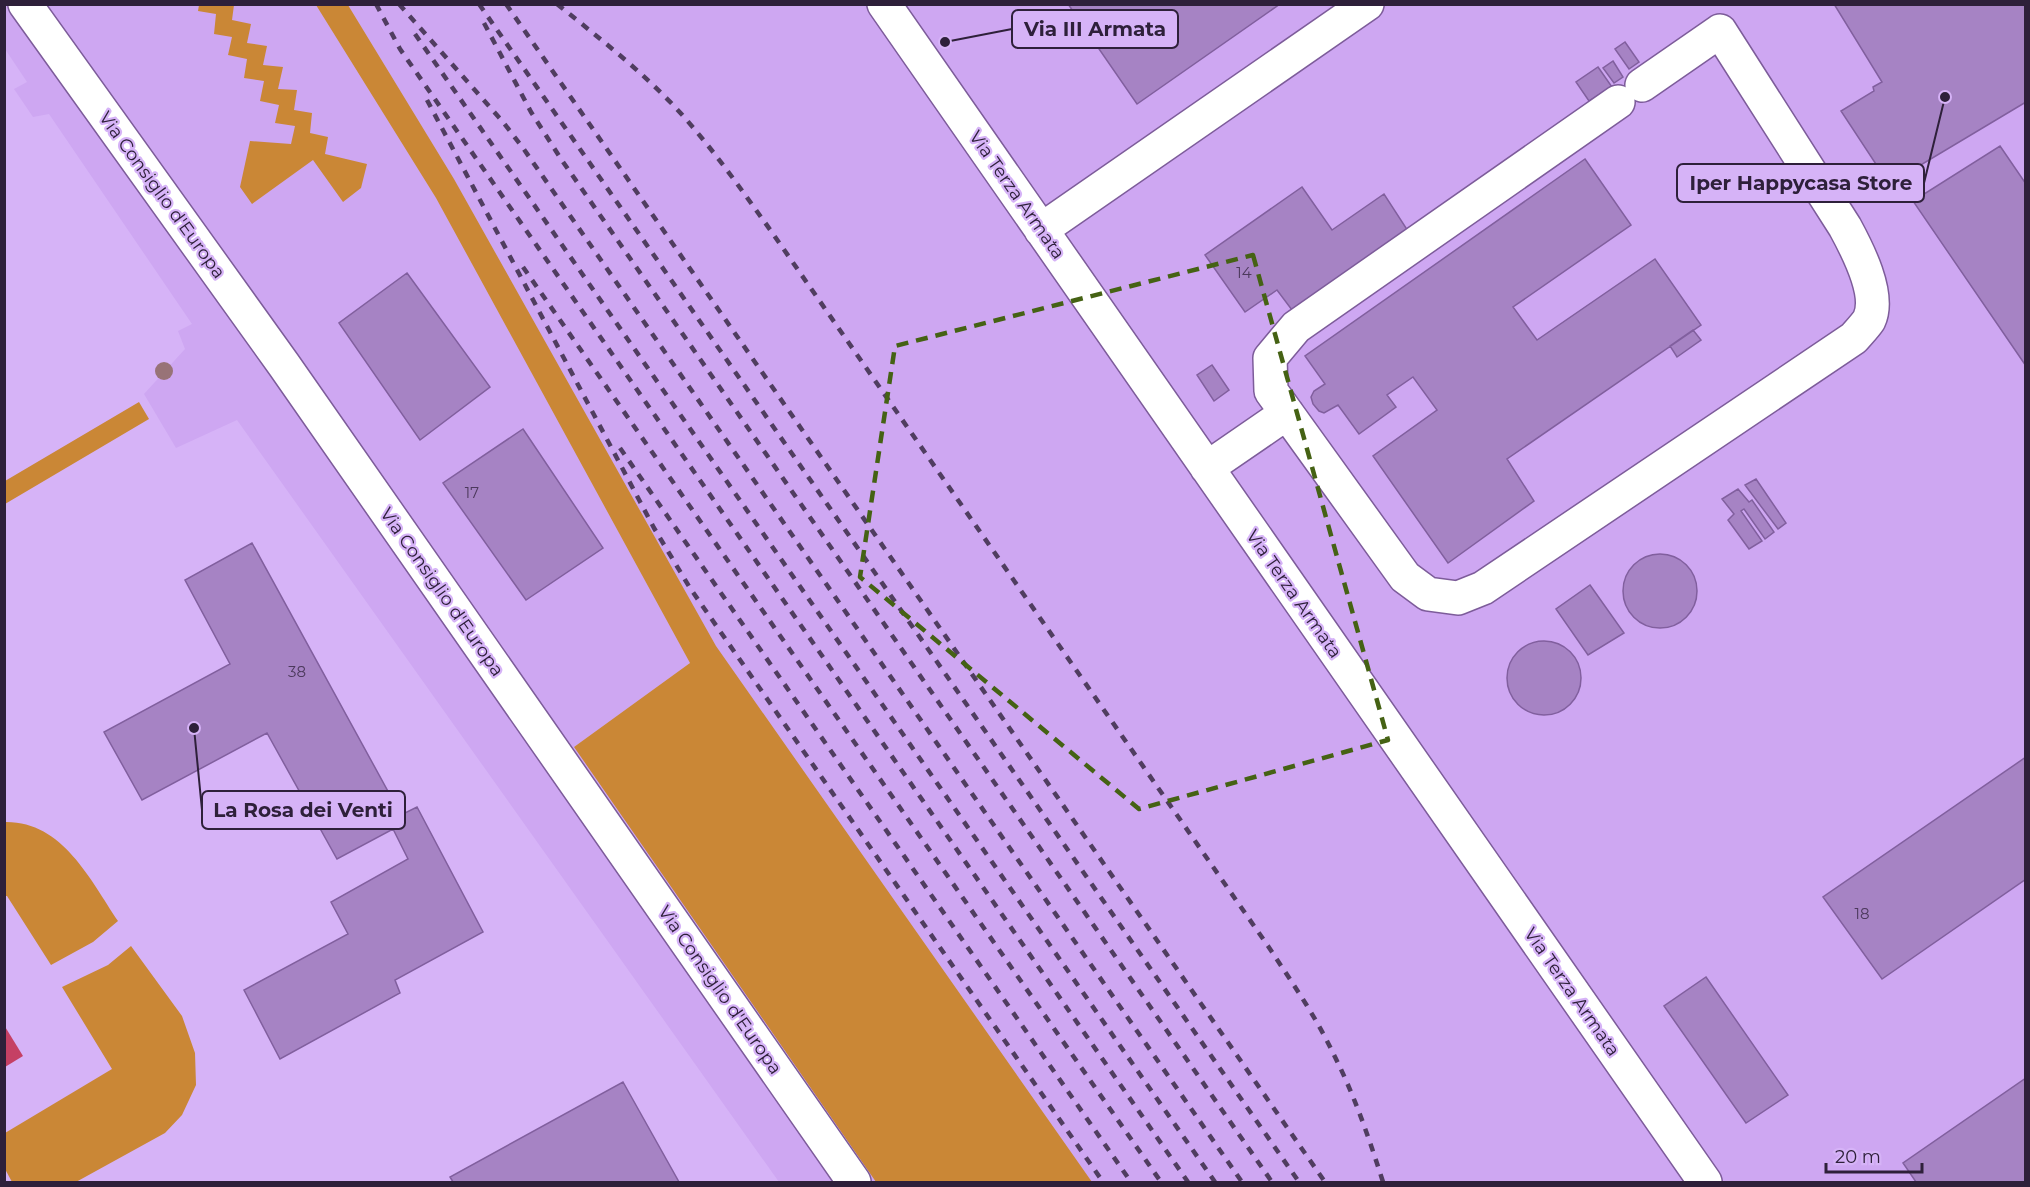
<svg xmlns="http://www.w3.org/2000/svg" width="2030" height="1187" font-family="Montserrat,sans-serif">
  <style>
    .built { fill: #cea7f2 }
    .green { fill: #ca8736 }
    .water { fill: #c54064 }
    .building { fill: #a683c4; stroke: #815f9e; stroke-width: 1.5 }
    .lines { fill: none; stroke-linecap: round; stroke-linejoin: round }
    .minor-casing { stroke: #7d5c9a; stroke-width: 36 }
    .minor { stroke: #fff; stroke-width: 33 }
    .rail { stroke: #503d60; stroke-width: 4.5; stroke-dasharray: 8 8; stroke-linecap: butt }
    .tree { fill: #987377 }
    .marked { fill: none; stroke: #456214; stroke-width: 4.5; stroke-dasharray: 12 8; stroke-linejoin: round }
    .labels { text-anchor: middle; stroke-width: 4.5; stroke-linejoin: round; paint-order: stroke }
    .number-label { font-size: 15px; fill: #4c395c }
    .street-label { font-size: 18px; fill: #2e203a; stroke: #d6b3f7 }
    .leader { fill: none; stroke: #2e203a; stroke-width: 2 }
    .callout-dot { fill: #2e203a; stroke: #d6b3f7; stroke-width: 2 }
    .callout { fill: #d6b3f7; stroke: #2e203a; stroke-width: 2 }
    .callout-label { font-size: 20px; text-anchor: middle; font-weight: bold; fill: #2e203a }
  </style>
  <rect width="100%" height="100%" fill="#d6b3f7"/>
  <path class="built" d="M4 5H316L436 198 690 663 574 747 876 1182H779L237 420 176 448 144 394 185 349 178 331 192 324 49 114 33 117 14 89 27 82 5 49Z
    M348 5H2025V1182H1092L716 646 454 179Z"/>
  <path class="green" d="M199 5H234L232 20 251 24 247 43 267 46 263 65 283 67 278 89 297 90 294 110 312 113 310 133 328 137 325 154 367 164 361 188 343 202 313 160 252 204 240 187 250 141 291 144 295 126 275 123 279 105 260 101 264 81 244 78 247 59 228 55 232 37 214 34 216 14 198 11Z
    M316 5H348L454 179 716 646 1092 1182H876L574 747 690 663 436 198Z
    M139 402 149 419 5 504V481Z
    M5 822C62 821 90 879 118 921L93 942 51 965 7 896H5Z
    M131 946 182 1016 195 1053 196 1085 182 1115 165 1133 76 1182H12L5 1169V1133L112 1069 62 987 108 965Z"/>
  <path class="water" d="M4 1025 23 1056 5 1067H4Z"/>
  <path class="building" d="M1068 4H1280L1137 104Z
    M1834 4H2026V102L1889 184 1841 111 1874 91 1873 87 1882 82Z
    M1625 42 1639 62 1629 69 1615 49Z
    M1613 61 1623 77 1614 83 1603 68Z
    M1598 67 1612 87 1589 101 1576 82Z
    M2000 146 2026 184V366L1913 201Z
    M1585 159 1631 225 1513 307 1537 340 1655 259 1701 325 1507 459 1534 501 1448 563 1373 456 1437 410 1413 377 1387 395 1396 407 1359 434 1338 405 1324 413 1319 411 1313 404 1311 397 1314 391 1325 384 1305 356Z
    M1302 187 1332 230 1384 194 1408 231 1292 310 1277 290 1245 312 1205 255Z
    M407 273 490 387 420 440 339 323Z
    M1693 330 1701 340 1677 357 1670 346Z
    M1212 365 1229 390 1214 401 1197 375Z
    M523 429 603 548 526 600 443 483Z
    M1756 479 1786 523 1778 529 1745 485Z
    M1738 489 1749 502 1752 500 1774 532 1765 539 1744 509 1741 511 1762 541 1749 549 1728 520 1734 514 1722 499Z
    M252 543 401 815 417 807 483 932 395 980 400 993 280 1059 244 990 348 934 331 902 408 859 393 829 337 859 267 733 142 800 104 732 230 664 185 580Z
    M1623 591a37 37 0 1 1 74 0a37 37 0 1 1-74 0Z
    M1590 585 1624 633 1588 655 1556 609Z
    M1507 678a37 37 0 1 1 74 0a37 37 0 1 1-74 0Z
    M2026 757V879L1882 979 1823 897Z
    M1706 977 1788 1095 1746 1123 1664 1006Z
    M2026 1078V1182H1916L1903 1163Z
    M623 1082 679 1182H453L450 1177Z"/>
  <g class="lines">
    <defs>
      <path id="minor" d="M25 4 284 365 854 1182
        M884 4 1705 1182
        M1618 102 1296 327 1270 358 1271 391 1405 577 1428 594 1458 598 1483 588 1854 338C1859 332 1865 326 1869 320 1881 295 1857 249 1845 227L1720 31 1642 85
        M1041 230 1367 4
        M1207 468 1287 413"/>
    </defs>
    <use href="#minor" class="minor-casing"/>
    <use href="#minor" class="minor"/>
    <path class="rail" d="M376 4 400 49 1188 1182
      M399 4 503 122 523 148 1242 1182
      M479 4 1299 1182
      M506 4 1325 1182
      M557 4C598 37 639 69 675 107 711 146 741 189 771 231L1268 946C1291 981 1315 1015 1333 1053 1354 1094 1369 1138 1383 1182
      M484 23 531 112 561 159 1272 1182
      M415 34 1215 1182
      M427 100 654 528 690 588 1103 1182
      M523 267 1161 1182
      M620 448 1131 1182"/>
  </g>
  <circle class="tree" cx="164" cy="371" r="9"/>
  <path class="marked" d="M1253 255 1388 740 1139 809 860 577 895 346Z"/>
  <g class="labels">
    <g class="number-label">
      <text x="1244" y="278">14</text>
      <text x="472" y="498">17</text>
      <text x="297" y="677">38</text>
      <text x="1862" y="919">18</text>
    </g>
    <g class="street-label">
      <text transform="translate(162 195) rotate(54)" y="6">Via Consiglio d'Europa</text>
      <text transform="translate(1017 195) rotate(55)" y="6">Via Terza Armata</text>
      <text transform="translate(442 592) rotate(55)" y="6">Via Consiglio d'Europa</text>
      <text transform="translate(1294 594) rotate(55)" y="6">Via Terza Armata</text>
      <text transform="translate(720 990) rotate(55)" y="6">Via Consiglio d'Europa</text>
      <text transform="translate(1572 992) rotate(55)" y="6">Via Terza Armata</text>
    </g>
  </g>
  <path class="leader" d="M945 42L1012 29M1945 97L1924 183M194 728L202 810"/>
  <g class="callout-dot">
    <circle cx="945" cy="42" r="6"/>
    <circle cx="1945" cy="97" r="6"/>
    <circle cx="194" cy="728" r="6"/>
  </g>
  <g class="callout">
    <rect x="1012" y="10" width="166" height="38" rx="6"/>
    <rect x="1677" y="164" width="247" height="38" rx="6"/>
    <rect x="202" y="791" width="203" height="38" rx="6"/>
  </g>
  <g class="callout-label">
    <text x="1095" y="36">Via III Armata</text>
    <text x="1801" y="190">Iper Happycasa Store</text>
    <text x="303" y="817">La Rosa dei Venti</text>
  </g>
  <rect width="2030" height="1187" fill="none" stroke="#2e203a" stroke-width="12"/>
  <path d="M1826 1163v9h96v-9" fill="none" stroke="#2e203a" stroke-width="3"/>
  <text x="1835" y="1163" font-size="18" fill="#2e203a" stroke="#d6b3f7" stroke-width="4.5" paint-order="stroke">20 m</text>
</svg>
